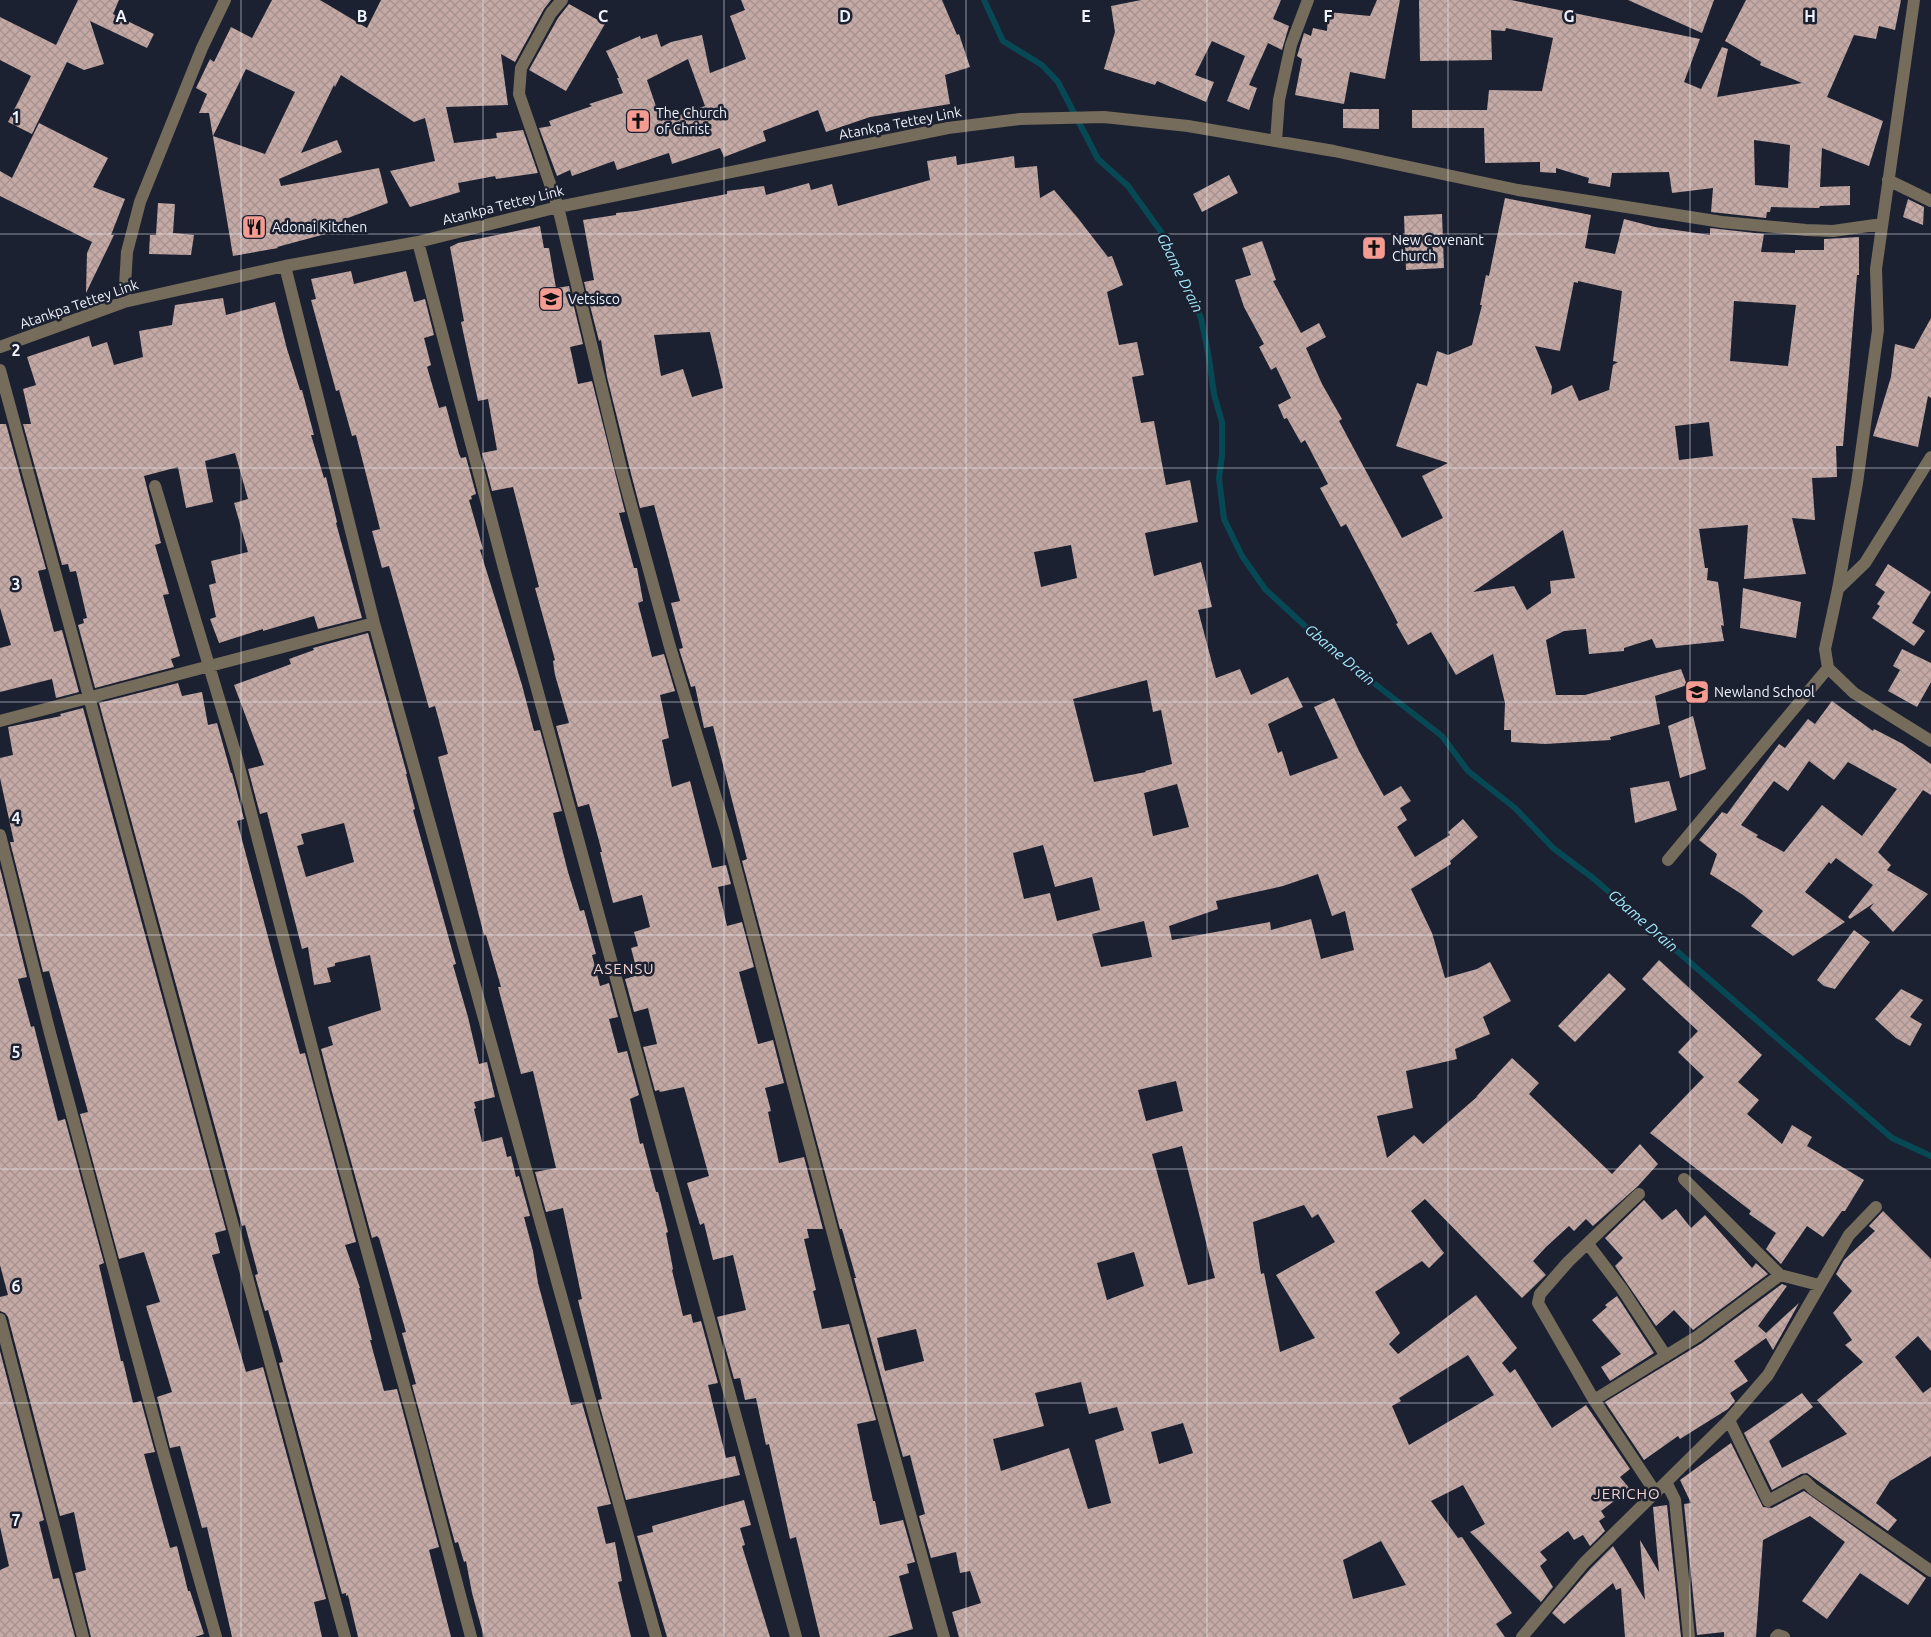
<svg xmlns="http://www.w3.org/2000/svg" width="1931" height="1637" font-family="Ubuntu,sans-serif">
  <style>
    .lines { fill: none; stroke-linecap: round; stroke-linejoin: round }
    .stream { stroke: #074855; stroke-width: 6 }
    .building { fill: url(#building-cross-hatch); fill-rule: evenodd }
    .minor { stroke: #766c5b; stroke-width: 12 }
    .grid { fill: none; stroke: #f1f4fd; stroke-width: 1; stroke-opacity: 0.55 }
    .labels { text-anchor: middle; stroke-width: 5; stroke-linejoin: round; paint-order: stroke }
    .poi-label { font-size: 14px; fill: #f1f4fd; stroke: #1c2131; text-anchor: start }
    .street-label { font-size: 14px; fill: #f1f4fd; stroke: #1c2131 }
    .water-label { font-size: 15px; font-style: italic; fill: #a3eafc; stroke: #1c2131 }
    .neighbourhood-label { font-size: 15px; letter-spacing: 1px; fill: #f5d2cd; stroke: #1c2131 }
    .grid-label { font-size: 16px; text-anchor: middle; font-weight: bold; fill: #f1f4fd; stroke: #1c2131; stroke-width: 5; stroke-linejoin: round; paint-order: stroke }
  </style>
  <defs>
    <pattern id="building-cross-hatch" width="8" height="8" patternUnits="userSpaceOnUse" patternTransform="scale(1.25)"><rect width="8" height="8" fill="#c4a9a5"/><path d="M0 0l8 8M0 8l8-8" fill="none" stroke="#a5918f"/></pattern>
  </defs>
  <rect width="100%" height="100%" fill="#1c2131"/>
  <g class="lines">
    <path class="stream" d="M984 0 1003 41 1042 65 1058 82 1098 159 1128 186 1164 236 1172 262 1187 286 1201 318 1208 352 1214 394 1222 422V455L1219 478 1224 519 1242 556 1265 589 1330 649 1442 736 1468 771 1515 808 1553 848 1593 878 1892 1138 1931 1156"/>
  </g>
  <path class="building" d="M78 0H119L113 14 154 34 147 48 90 21 104 64 84 70 67 62 32 134 8 122 31 76 0 60V17L56 45Z
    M272 0H320L367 28 381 0H551L544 9 515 62 501 54 508 105 446 107 454 143 497 138 496 133 523 130 538 173 496 179 495 176 458 183 460 192 410 207 390 171 435 161 425 118 414 122 341 75 335 87 334 85 301 153 337 140 342 152 279 179 281 186 379 168 388 203 345 219 346 225 332 229 333 232 277 247 278 248 233 256 209 113H199L207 94 196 88 210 59 214 62 231 27 252 38ZM246 69 295 92 265 154 213 136Z
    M741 0H942L957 35 959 34 970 67 945 75 950 104 870 117 826 132 818 110 763 131 766 141 724 157 720 148 672 164 669 153 617 170 614 161 572 176 570 170 557 176 539 128 551 126 549 121 592 106 589 104 623 93 617 78H619L606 51 640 36 641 39 657 34 661 47 671 42 702 35 710 73 746 59 730 16 745 10ZM688 59 705 106 661 121 647 80Z
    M1141 0H1281L1273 19 1289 26 1282 50 1268 43 1249 85 1257 88 1249 110 1227 101 1245 56 1212 41 1195 75 1214 82 1206 102 1157 81 1155 85 1104 69 1115 32 1111 6Z
    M1377 0H1400L1385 79 1350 72 1344 104 1295 95 1302 59 1297 56 1304 33 1311 36 1313 28 1327 31 1328 12 1370 16Z
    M1419 0H1511L1700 39 1684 82 1701 89 1722 47 1728 49 1717 97 1802 83 1760 65 1761 62 1725 41 1746 0H1901L1895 30 1879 26 1876 39 1854 35 1827 97 1883 121 1869 166 1822 148 1820 187 1850 186V205L1820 206 1819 208 1771 207 1770 212H1767L1766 218 1711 212 1713 188 1672 193 1669 172 1612 173 1610 187 1588 183 1589 178 1556 168V173L1540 172V162L1485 163 1484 128H1412V110H1487L1489 90 1542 91 1553 38 1506 28 1505 31 1491 30 1492 60 1420 61ZM1754 140 1790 145 1788 188 1755 185Z
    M1628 0H1714L1702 33Z
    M569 4 605 24 566 91 529 70 558 18Z
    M1343 109H1379V129L1343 128Z
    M39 123 108 158 93 187 125 199 111 235H114L86 293 87 253 92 242 0 196V171L12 178Z
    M956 156 957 165 1014 156 1015 168 1037 166 1040 198 1054 190 1077 217 1108 257 1112 256 1123 285 1107 292 1119 345 1137 342 1144 375 1132 377 1141 423 1154 421 1166 485 1190 480 1198 522 1145 533 1154 576 1201 562 1212 607 1198 610 1216 678 1240 669 1251 695 1288 677 1303 707 1268 724 1278 753 1282 751 1290 776 1338 758 1314 707 1334 698 1359 751 1384 796 1401 786 1411 801 1400 808 1407 820 1397 827 1415 857 1450 835 1448 832 1463 819 1478 837 1450 861 1451 864 1411 889 1432 933 1445 978 1477 969 1490 962 1511 1001 1483 1017 1490 1034 1455 1049 1457 1059 1406 1071 1413 1108 1377 1116 1387 1158 1414 1135 1423 1144 1478 1096 1476 1097 1512 1058 1539 1083 1529 1094 1612 1174 1640 1144 1658 1164 1638 1186 1593 1226 1586 1219 1574 1231 1569 1226 1546 1247 1533 1261 1546 1275 1522 1298 1425 1199 1411 1211 1444 1253 1429 1268 1422 1261 1375 1292 1400 1333 1389 1344 1398 1354 1476 1295 1517 1348 1502 1363 1510 1373 1515 1369 1552 1428 1586 1405 1630 1469 1620 1477 1630 1489 1601 1511 1605 1517 1599 1521 1605 1531 1590 1546 1583 1535 1574 1540 1568 1531 1540 1552 1547 1560 1540 1566 1553 1587 1541 1602 1470 1532 1485 1524 1463 1485 1431 1501 1458 1538 1462 1537 1512 1613 1496 1624 1505 1637H959L952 1612 981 1603 970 1571 960 1573 956 1552 931 1558 919 1516 925 1514 910 1455 903 1457 857 1289 854 1278H856L842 1229H840L742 861 747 859 713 726 704 728 695 686 691 687 679 649 683 648 671 603 680 601 654 505 640 508 629 466 607 377 601 340 599 341 584 282 594 280 583 220 616 215V213L636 211 727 194V191L764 186 766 195 809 183 811 190 832 184 838 206 930 180 927 161ZM710 332 723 388 692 397 683 369 661 376 654 335ZM1071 545 1077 578 1041 587 1034 552ZM1147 680 1153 712 1161 710 1172 764 1145 771 1146 772 1094 782 1073 699ZM1177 784 1189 827 1153 836 1144 793ZM1043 845 1055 887 1092 877 1100 910 1057 921 1050 893 1024 899 1013 853ZM1318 874 1332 916 1345 911 1354 950 1321 959 1311 919 1271 930 1270 922 1172 940 1169 926 1218 909 1216 901 1283 886ZM1144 921 1152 957 1101 967 1092 934ZM1176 1081 1183 1111 1146 1121 1138 1090ZM1182 1146 1215 1278 1188 1285 1152 1154ZM1304 1205 1312 1218 1318 1214 1335 1242 1276 1275 1315 1338 1280 1352 1264 1273 1261 1274 1253 1222ZM1134 1252 1144 1286 1107 1300 1097 1263ZM916 1329 924 1361 885 1371 877 1338ZM1468 1355 1494 1395 1409 1445 1392 1406 1401 1401 1399 1398ZM1081 1382 1089 1414 1117 1407 1124 1430 1095 1440 1111 1503 1088 1509 1069 1448 1001 1471 993 1439 1044 1426 1035 1393ZM1183 1423 1193 1453 1159 1464 1151 1432ZM1381 1541 1406 1585 1353 1599 1343 1560Z
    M1229 175 1238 193 1202 212 1193 194Z
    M1505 198 1591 215 1585 248 1615 254 1624 219 1655 227 1710 235V228L1764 234 1761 252 1795 253V250H1824V239L1859 237V275H1857L1843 446H1836L1837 477 1812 478 1815 520 1792 518 1806 574 1744 579 1748 525 1699 529 1705 568H1708L1707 580 1718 582 1724 626 1721 625 1724 641 1656 648 1652 639 1624 648V651L1589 654 1586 629 1564 631 1546 640 1556 695H1585L1681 669 1687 685 1655 696 1660 724 1610 737 1611 740 1545 744 1511 742V730H1504L1505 703 1493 654 1456 675 1431 632 1408 645 1396 624 1398 623 1346 524 1341 527 1320 488 1328 484 1305 440 1301 443 1287 418 1284 419 1278 405 1291 398 1276 367 1271 370 1259 347 1264 344 1244 307 1235 280 1251 275 1242 248 1262 241 1276 280 1273 281 1301 333 1319 323 1326 337 1306 348 1322 384 1342 419 1339 421 1402 538 1443 518 1422 476 1448 463 1396 446 1417 383 1427 386 1437 351 1448 355 1472 345 1482 305H1480L1486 275 1489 276ZM1578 281 1622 291 1613 361 1618 362 1613 365 1609 390 1579 401 1572 385 1551 395 1552 387 1535 346 1560 351 1574 282 1578 283ZM1734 301 1796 305 1788 366 1730 361ZM1709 422 1713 456 1679 460 1675 426ZM1563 530 1575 578 1550 581 1551 593 1527 610 1514 586 1473 592Z
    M1908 199 1924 207 1923 225 1903 217Z
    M158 203 175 204 173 233 194 235 191 255 149 254 150 235H156Z
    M1442 214 1444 268 1406 270 1404 216Z
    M540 226 544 248H549L556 288 569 286 583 344 570 347 578 384 592 381 625 512 619 513 634 568H637L643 601 638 603 652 657 664 654 675 691 660 695 669 738 662 740 672 787 690 781 712 868 726 865 731 884 718 887 727 926 742 922 754 967 739 972 758 1044 773 1040 784 1083 765 1088 771 1111 768 1112 779 1163 804 1157 823 1229H807L809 1238 804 1239 816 1290 813 1291 822 1329 849 1324 876 1420 857 1424 873 1501H875L880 1525 903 1520 915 1562 907 1564 909 1573 899 1576 913 1629 887 1637H820L796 1537 790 1539 769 1444 766 1445 756 1398 745 1400 740 1378 734 1379 717 1317 746 1310 733 1255 713 1260 704 1223 700 1225 687 1183 709 1176 684 1087 660 1092 659 1090 655 1091 643 1047 657 1044 648 1008 634 1012 625 979 638 975 631 948 638 946 634 932 650 927 642 895 613 903 600 852H602L589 804 578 807 556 726 569 723 555 675 553 661 555 660 535 588 539 587 513 487 492 491 482 453 497 450 488 399 478 401 461 322 464 321 450 247 458 243Z
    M351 271 354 284 406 271 414 302 425 299 434 335 424 338 431 365 427 367 439 408 446 406 459 454 461 458 466 457 476 494 471 496 472 499 469 500 483 549 480 550 522 685 534 731 540 730 562 811 553 813 568 872 580 911 584 910 596 954 592 955 600 986 609 983 618 1017 609 1019 618 1053 627 1051 639 1095 630 1099 640 1144 643 1143 656 1192H658L668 1232 666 1233 673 1269 672 1270 683 1316 691 1314 693 1323 701 1321 718 1383 708 1385 726 1458 735 1456 740 1475 626 1500 598 1400 602 1399 578 1300 582 1299 563 1208 546 1212 535 1172 556 1168 533 1071 521 1074 516 1055 498 987H501L486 935H484L438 757 448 754 435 706 429 708 389 566 382 568 372 531 380 529 356 435 352 436 339 390 336 391 311 300 316 299 311 279Z
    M223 298 226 315 275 302 287 349 300 390H302L314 435H311L324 478 326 477 337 522 336 523 362 618 318 629 314 616 263 631V629L219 643 210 619 216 617 209 585 216 583 211 561 248 552 234 503 248 499 235 453 205 461 213 502 186 508 178 467 144 476 161 543 155 545 169 594 163 595 180 656 171 659 174 667 95 688 78 625 84 623 83 619 87 618 76 571 70 572 68 564 62 565 23 424H31L23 389 36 385 27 357 89 336 92 347 107 342 114 365 143 357 139 331 172 325 175 305Z
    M1931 318V398L1928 396 1918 447 1873 436 1891 377 1895 344 1914 349Z
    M0 424H6L46 569 38 571 54 632 62 630 79 692 56 698 52 679 0 692V648L11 645 0 608Z
    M1888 564 1931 592 1912 623 1925 631 1914 646 1872 618 1880 606 1877 604 1885 592 1875 585Z
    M1743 588 1801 602 1796 638 1740 628Z
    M368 633 407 774H406L415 809 413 810 456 964 453 965 468 1017 479 1064 487 1062 495 1097 474 1102 476 1108 474 1109 482 1142 502 1137 507 1157 511 1156 516 1177 519 1176 530 1216 524 1217 533 1251 538 1283 571 1405 582 1403 611 1504 597 1507 606 1544 615 1542 622 1581 618 1582 631 1637H484L472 1593 466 1561 464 1562 458 1542 455 1543 412 1385 416 1384 402 1333 406 1332 379 1238 377 1236 372 1238 332 1092 321 1049 333 1045 328 1027 381 1010 370 955 335 963V966L327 968 331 982 314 985 308 947 302 949 267 812 260 814 248 769 264 765 234 685 291 664 289 659 314 650 313 648ZM344 823 354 862 306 877 297 846 304 844 301 834Z
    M1902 649 1931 663V682L1917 707 1888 691 1900 670 1893 666Z
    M178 683 182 696 202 692 208 725 217 723 231 773H232L244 819 237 821 275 963 300 1054 305 1053 356 1242 345 1245 360 1288H359L372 1340H370L384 1391 397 1389 439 1547 429 1550 451 1637H358L348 1595 346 1596V1593L342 1594 279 1363 283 1362 268 1310 265 1311 262 1301 255 1275 258 1274 245 1225 242 1226 99 703Z
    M1832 701 1873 731 1874 729 1903 744 1931 764V795L1923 790 1878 852 1891 865 1887 870 1928 894 1893 932 1870 908 1874 903 1850 919 1848 917 1873 885 1836 858 1831 864 1829 862 1805 892 1845 922 1793 956 1751 926 1763 911 1743 895 1710 874 1717 854 1699 840 1722 812 1727 814 1779 744 1785 748 1808 719 1815 724ZM1809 761 1834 780 1848 762 1897 789 1862 836 1822 805 1784 852 1756 837 1758 835 1741 825 1774 781 1788 791Z
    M83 708 226 1230 215 1233 220 1253 212 1255 246 1372 263 1367 326 1599 314 1602 322 1637H232L207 1527 202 1528 180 1446 170 1448 157 1397 172 1392 146 1306 160 1302 144 1252 119 1259 80 1114 88 1112 49 971 43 972 10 842H14L0 778V758L13 755 8 727 61 716 60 714Z
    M1693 716 1706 769 1680 778 1668 726Z
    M1669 781 1677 810 1635 823 1630 788Z
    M0 868 27 977 18 979 31 1027 34 1026 58 1121 65 1119 104 1263 99 1265 121 1361H123L133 1403 141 1401 155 1452 144 1454 170 1548 177 1546 188 1591H190L204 1634 195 1637H91L75 1573 86 1570 74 1512 60 1516 8 1317 5 1313 0 1311V1297L8 1295 0 1265Z
    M1854 930 1870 942 1835 989 1824 986 1817 980Z
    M1659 960 1762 1055 1738 1082 1759 1100 1747 1114 1782 1144 1792 1125 1812 1137 1807 1146 1864 1180 1845 1211H1842L1823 1237 1807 1226 1781 1264 1766 1249 1776 1233 1749 1214 1751 1211 1650 1133 1704 1077 1678 1052 1698 1031 1642 979Z
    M1609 973 1626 989 1575 1042 1558 1026Z
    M1901 989 1923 1000 1910 1017 1922 1024 1910 1046 1896 1038 1875 1019Z
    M1644 1200 1662 1220 1676 1209 1691 1228 1705 1215 1752 1268 1756 1263 1768 1274 1693 1330 1674 1310 1656 1326 1615 1266 1623 1258 1605 1238Z
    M1883 1211 1931 1259V1351L1918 1336 1895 1357 1923 1393 1931 1387V1456L1890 1481 1876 1503 1897 1520 1888 1531 1807 1473 1801 1474 1772 1490 1744 1433 1802 1393 1813 1407 1769 1441 1782 1468 1847 1434 1817 1400 1863 1362 1845 1345 1852 1340 1833 1313 1852 1291 1836 1274 1844 1260 1875 1231 1869 1226Z
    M1782 1284 1787 1286 1758 1326 1766 1333 1799 1303 1773 1350 1766 1338 1734 1361 1748 1381 1730 1393 1735 1401 1728 1409 1680 1439 1678 1436 1644 1460 1605 1402 1702 1343Z
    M1617 1296 1654 1353 1610 1381 1601 1367 1621 1354 1592 1320 1607 1307 1605 1305Z
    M0 1351 44 1520 39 1522 53 1579 59 1578 75 1637H0V1570L9 1566 0 1527Z
    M1731 1443 1763 1507 1772 1508 1804 1491 1926 1578 1908 1605 1860 1573 1827 1619 1802 1601 1845 1542 1810 1516 1763 1540 1756 1637H1724V1632L1697 1635 1684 1504 1691 1503 1680 1480Z
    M744 1500 751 1525 740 1528 745 1545 742 1546 770 1637H667L637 1536 653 1532 652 1526Z
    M1667 1505 1681 1637H1625L1621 1588 1616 1590 1613 1583 1564 1624 1552 1613 1590 1569 1613 1546 1645 1600 1640 1540 1659 1572 1653 1507Z"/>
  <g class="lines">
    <path class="minor" d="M562 0 551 13 521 68 519 94 558 207 621 468 670 647 725 828 840 1260 944 1637
      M1914 0 1876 269 1878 330 1857 483 1838 589 1825 649 1828 668 1854 693 1931 741
      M1276 141 1279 100 1291 45 1308 0
      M1888 180 1931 201
      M418 242 505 572 796 1637
      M285 266 374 623 656 1637
      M124 302 127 252 140 202 202 48 225 0
      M0 347 124 302 285 266 418 242 558 207 948 128 1020 119 1104 117 1188 126 1334 151 1518 190 1722 222 1806 230 1833 231 1882 224
      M0 370 345 1637
      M155 486 237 759 324 1094 421 1447 471 1637
      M1838 589 1865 563 1931 457
      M0 721 374 623
      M0 835 50 1033 162 1448 216 1637
      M1668 860 1828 668
      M1684 1179 1780 1275
      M1639 1194 1568 1262 1540 1294 1538 1303 1594 1400 1656 1493
      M1588 1244 1622 1289 1666 1356
      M0 1319 83 1637
      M1594 1400 1698 1336 1780 1275 1819 1285
      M1729 1420 1768 1501 1805 1481 1813 1489 1931 1571
      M1666 1482 1675 1500 1689 1637
      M1522 1637 1584 1563 1729 1420 1768 1375 1849 1235 1876 1207
      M1776 1637 1778 1635 1784 1637"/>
  </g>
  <path class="grid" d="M241 0V1637M483 0V1637M724 0V1637M966 0V1637M1207 0V1637M1448 0V1637M1690 0V1637M0 234H1931M0 468H1931M0 702H1931M0 935H1931M0 1169H1931M0 1403H1931"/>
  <defs>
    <symbol id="church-square" viewBox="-11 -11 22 22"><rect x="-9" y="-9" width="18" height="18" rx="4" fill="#f59c92" stroke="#1c2131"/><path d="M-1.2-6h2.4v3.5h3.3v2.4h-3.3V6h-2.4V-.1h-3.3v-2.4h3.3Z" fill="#111"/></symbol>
    <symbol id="restaurant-square" viewBox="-11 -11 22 22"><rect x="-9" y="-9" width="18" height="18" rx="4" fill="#f59c92" stroke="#1c2131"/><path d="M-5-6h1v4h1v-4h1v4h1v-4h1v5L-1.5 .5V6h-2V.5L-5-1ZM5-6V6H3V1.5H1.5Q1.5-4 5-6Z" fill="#111"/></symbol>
    <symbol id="school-square" viewBox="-11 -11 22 22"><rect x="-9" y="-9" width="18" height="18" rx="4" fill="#f59c92" stroke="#1c2131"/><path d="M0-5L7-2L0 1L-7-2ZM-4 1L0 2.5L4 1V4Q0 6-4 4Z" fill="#111"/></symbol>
  </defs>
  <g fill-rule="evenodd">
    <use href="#church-square" x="624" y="107" width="28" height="28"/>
    <use href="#restaurant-square" x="240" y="213" width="28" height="28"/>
    <use href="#church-square" x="1360" y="234" width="28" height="28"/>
    <use href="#school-square" x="537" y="285" width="28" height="28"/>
    <use href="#school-square" x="1683" y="678" width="28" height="28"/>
  </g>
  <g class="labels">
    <g class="poi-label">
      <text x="656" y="118">The Church<tspan x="656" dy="16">of Christ</tspan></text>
      <text x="272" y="232">Adonai Kitchen</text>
      <text x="1392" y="245">New Covenant<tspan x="1392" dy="16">Church</tspan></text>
      <text x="568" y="304">Vetsisco</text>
      <text x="1714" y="697">Newland School</text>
    </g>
    <g class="street-label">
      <text transform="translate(900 123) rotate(-11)" y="5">Atankpa Tettey Link</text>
      <text transform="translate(503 205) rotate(-14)" y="5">Atankpa Tettey Link</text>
      <text transform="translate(79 304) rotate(-19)" y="5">Atankpa Tettey Link</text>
    </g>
    <g class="water-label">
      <text transform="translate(1180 273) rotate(64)" y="5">Gbame Drain</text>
      <text transform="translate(1340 655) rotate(40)" y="5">Gbame Drain</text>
      <text transform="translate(1643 921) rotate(41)" y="5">Gbame Drain</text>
    </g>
    <g class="neighbourhood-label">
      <text x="624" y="974">ASENSU</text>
      <text x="1627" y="1499">JERICHO</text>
    </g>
  </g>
  <g class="grid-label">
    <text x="121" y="22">A</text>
    <text x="362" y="22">B</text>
    <text x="603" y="22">C</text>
    <text x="845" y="22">D</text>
    <text x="1086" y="22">E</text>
    <text x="1328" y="22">F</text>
    <text x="1569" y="22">G</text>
    <text x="1810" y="22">H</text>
    <text x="16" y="123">1</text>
    <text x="16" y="356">2</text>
    <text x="16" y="590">3</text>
    <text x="16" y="824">4</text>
    <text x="16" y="1058">5</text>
    <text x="16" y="1292">6</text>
    <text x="16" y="1526">7</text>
  </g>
</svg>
